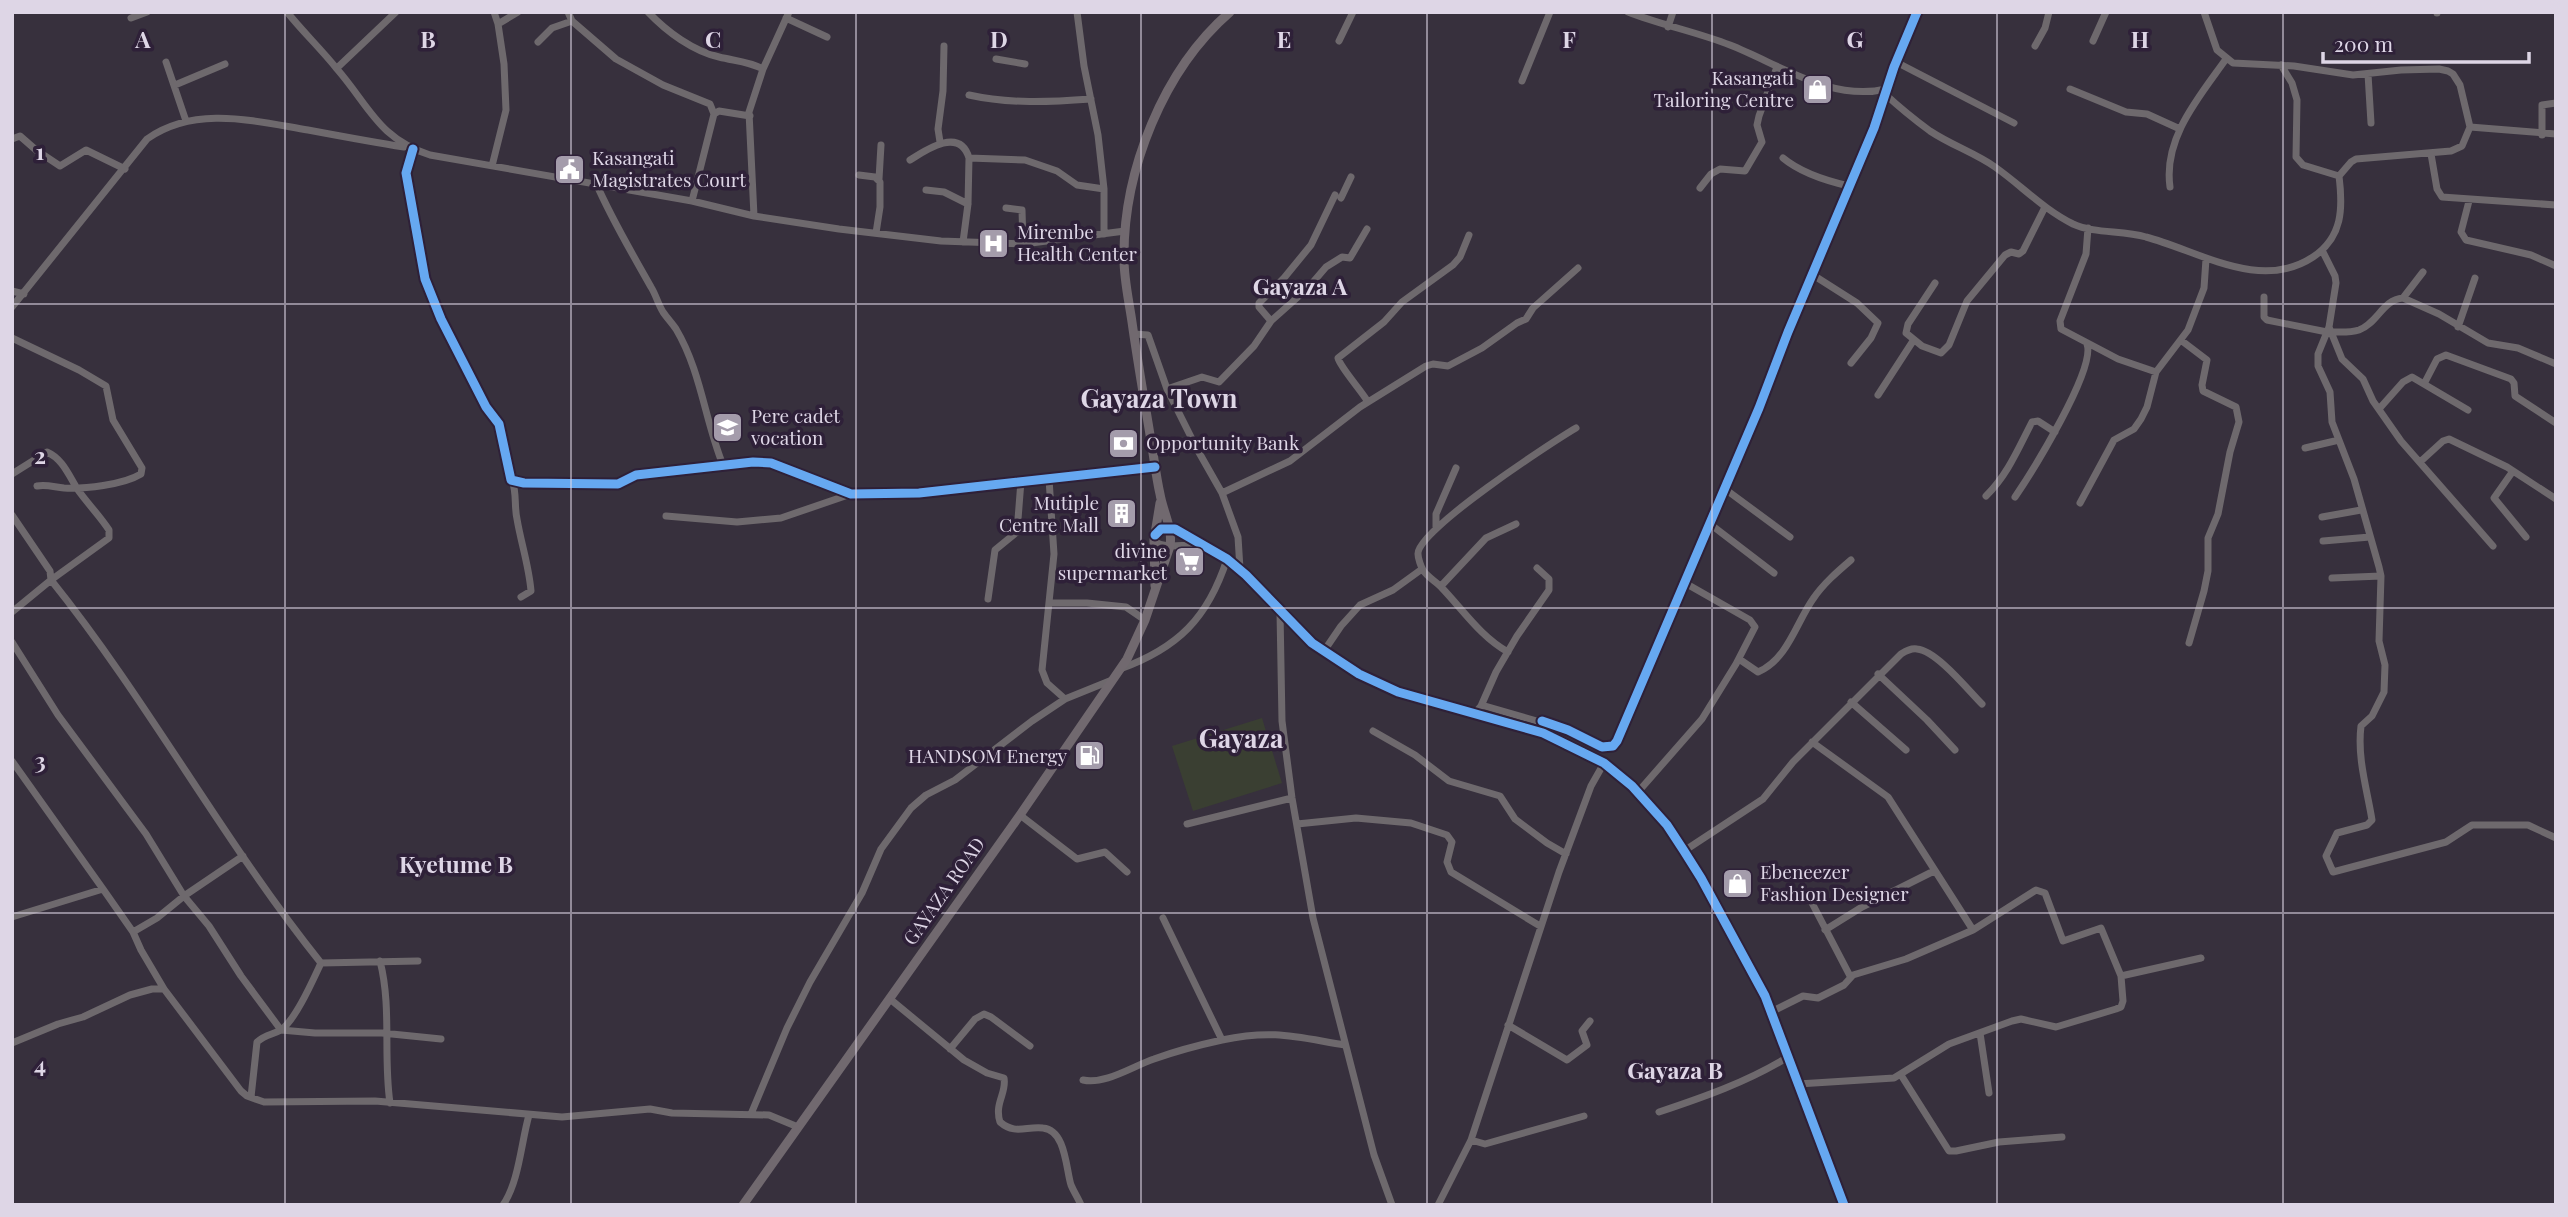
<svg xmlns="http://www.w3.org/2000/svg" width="2568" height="1217" font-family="'Playfair Display',serif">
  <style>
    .green { fill: #3a3f32 }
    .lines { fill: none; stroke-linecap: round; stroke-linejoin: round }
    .minor { stroke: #6e696d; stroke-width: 7 }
    .major { stroke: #71696f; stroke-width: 9 }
    .cycleway-casing { stroke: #2e2038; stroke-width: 13 }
    .cycleway { stroke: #66a8f1; stroke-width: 9 }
    .grid { fill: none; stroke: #ded6e6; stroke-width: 2; stroke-opacity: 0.55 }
    .labels { text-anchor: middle; stroke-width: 7; stroke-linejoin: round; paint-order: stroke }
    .poi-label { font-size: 19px; fill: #ded6e6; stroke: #2e2038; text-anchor: start }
    .street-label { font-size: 19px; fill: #ded6e6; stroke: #2e2038 }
    .quarter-label { font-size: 23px; font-weight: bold; fill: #ded6e6; stroke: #2e2038 }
    .district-label { font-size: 26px; font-weight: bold; fill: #ded6e6; stroke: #2e2038 }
    .grid-label { font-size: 23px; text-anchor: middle; font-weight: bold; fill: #ded6e6; stroke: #2e2038; stroke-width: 7; stroke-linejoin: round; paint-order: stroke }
  </style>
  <rect width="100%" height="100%" fill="#37303d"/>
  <path class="green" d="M1262 718 1282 783 1193 811 1172 746Z"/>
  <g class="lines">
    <path class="minor" d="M287 12C303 32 321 49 337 69 370 107 378 138 430 155L692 201 754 216 839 229 941 241 1023 244 1125 231
      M494 12 498 24
      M568 12 572 21 616 59 663 85 710 104 714 114 692 201
      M648 12C667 32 693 51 719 57 735 61 748 61 763 69
      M1077 12 1084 66 1098 135 1104 189V234
      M1628 12C1661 25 1697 32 1730 45 1779 64 1831 102 1886 89
      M2204 12 2217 50 2233 63 2294 66 2353 75 2401 70 2439 69 2448 71 2453 74 2460 85 2470 127 2462 146 2451 151 2356 159 2351 162 2339 176
      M2437 12V13
      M131 18 147 12
      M786 18 827 37
      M1668 27 1673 12
      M1339 41 1353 12
      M2093 41 2106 12
      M538 42 552 28 572 21
      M2035 46 2045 28 2049 12
      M996 59 1025 64
      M166 62 186 121
      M1896 62 2014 123
      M2281 65 2292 83 2297 100 2296 157 2303 165 2339 176
      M337 68 396 12
      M2368 74 2371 123
      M1522 81 1550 12
      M175 85 225 64
      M2070 89 2126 112 2147 114 2180 129
      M1885 94C1899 107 1915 120 1930 131 1951 145 1975 153 1995 167 2022 186 2043 209 2073 224 2095 234 2122 230 2146 237 2199 251 2260 292 2313 257 2343 237 2343 208 2339 176
      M969 95C1009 104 1050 102 1091 99
      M714 114 719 111 750 116
      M2470 127 2556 134
      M2542 135V105L2556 103
      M12 139 20 136 36 150 60 166 86 150 125 169
      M940 142 938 129 943 91 944 46
      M413 149 406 173 425 279 441 319 486 407 499 424 511 480 524 483 618 484 636 475 753 462 771 463 851 494 919 493 1155 467
      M2431 154 2437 189 2442 197 2556 205
      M1783 158C1801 173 1827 181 1849 186
      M910 160C927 149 960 127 969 158L1025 160 1057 171 1077 185 1104 189
      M492 166 506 110 504 64 498 24 518 12
      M859 175 875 177 880 182V207L876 233
      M879 179 881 145
      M596 183C612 220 632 253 651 287 656 295 658 304 663 312 667 318 672 323 676 329 701 371 705 421 723 465
      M2170 187C2163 138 2199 97 2226 59
      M1700 188 1711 174 1720 169 1745 171 1762 142 1757 125 1759 116 1777 67
      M926 190 944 192 968 204
      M1341 198 1351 177
      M2469 201 2461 232 2466 240 2531 255 2556 266
      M1006 208 1022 210 1023 244
      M754 216 749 112 763 69 789 12
      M2088 228 2086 254 2060 321 2061 329 2118 359 2156 372
      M963 242 968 204 969 158
      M2322 250 2335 276 2336 283 2329 327 2318 354V366L2330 392 2332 422 2354 479 2379 567 2381 576 2379 641 2385 665 2384 692 2372 716 2361 726C2357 758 2367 789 2372 820L2367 825 2337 833 2326 856 2333 872 2446 842 2472 825H2528L2556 838
      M1813 275 1857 303 1878 323 1871 338 1851 363
      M1935 283 1908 324 1906 333 1922 346 1941 353 1949 345 1967 301 2005 255 2011 252 2019 254 2023 251 2045 207
      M12 291 24 294
      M2264 297V317L2267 320 2327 332
      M2403 298 2423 272
      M12 307 147 139C195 105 254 121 308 130 340 136 372 142 404 147
      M1271 321 1259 307V303L1284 278 1311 245 1335 195
      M2329 327 2342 359 2363 379 2373 401 2401 441 2493 546
      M2458 327 2475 278
      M2331 332C2340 332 2350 333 2359 330 2378 323 2382 300 2403 298L2439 314 2488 343 2518 348 2556 364
      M1134 334 1148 335 1167 389 1197 449 1222 493 1238 537 1240 569
      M12 338 79 370 106 386 113 420 142 468 141 474C123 485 84 489 64 488 54 487 46 484 37 486
      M2182 341 2207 360 2202 385 2203 391 2236 407 2239 422 2230 452 2218 514 2208 538V571L2204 591 2189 643
      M2424 384 2437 359 2446 355 2511 379 2514 383 2515 396 2556 423
      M1167 389 1202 377 1219 382 1254 346 1271 321 1308 288 1326 267 1342 257 1350 258 1367 229
      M1878 395 1913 341
      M1368 402C1361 390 1340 367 1338 358L1384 322 1402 302 1453 265 1460 257 1469 235
      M2379 409 2403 382 2412 377 2468 410
      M2305 448 2339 440
      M2420 462 2443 441 2449 439 2507 467 2556 499
      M2513 471 2494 498 2526 537
      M12 474 47 452C63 459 69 476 78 490 88 504 100 516 109 530V538L51 580C149 702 223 841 321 963L418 961
      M1049 479 1054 554 1042 670 1047 683 1065 699
      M512 480C517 493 514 506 517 519 521 543 529 566 531 591L521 597
      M1725 489 1790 537
      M1222 493 1290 461 1360 407 1426 366 1433 364 1448 366 1482 348 1517 323 1526 319 1533 308 1578 268
      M1986 496C2008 474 2018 449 2032 422L2038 421 2055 432
      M2015 497C2032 472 2096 369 2087 344
      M2080 503 2114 440 2134 429 2141 419 2147 407 2156 372 2188 330 2204 288 2206 259
      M12 515 50 571 51 580 12 612
      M666 516 737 522 781 518 851 494
      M2322 517 2361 510
      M1710 524 1774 573
      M1436 527V514L1456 468
      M1155 535 1161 529H1175L1227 559 1246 575 1312 643 1359 674 1398 692 1543 733 1604 763 1632 786 1667 825 1684 851 1701 878 1765 996 1844 1205
      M2323 541 2370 537
      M1155 542C1167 550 1186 543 1201 546
      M2332 578 2381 576
      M1441 586 1486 538 1516 524
      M988 599 995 550 1017 532 1021 481
      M1050 603H1087L1126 607 1145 620
      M1280 612 1282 721 1292 798 1313 918 1374 1155 1392 1205
      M12 642 58 715 146 834 184 896 209 926 241 976 281 1030 315 1033H382L441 1039
      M1324 651 1341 626 1360 605 1393 590 1422 569
      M1508 652C1481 637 1463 610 1442 588 1437 582 1427 577 1423 570 1421 567 1418 558 1418 554 1416 531 1552 442 1576 428
      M1739 659 1758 672C1788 659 1796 623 1813 599 1823 584 1837 572 1851 560
      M1120 669C1178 648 1208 618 1227 559
      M1878 674 1927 720 1955 750
      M1851 702 1906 750
      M1481 706 1496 672 1517 636 1549 590V579L1537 568
      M1475 713 1481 706H1485L1568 730 1602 747 1613 746 1617 741 1759 408 1788 332 1874 128 1894 67 1917 12
      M1373 731 1415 755 1449 781 1500 796 1515 819 1547 843 1566 854
      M1812 742 1888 797 1973 930
      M12 761 103 889
      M1638 792 1702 719 1736 664 1755 627 1750 620 1685 583
      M1020 815 1077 859 1105 852 1127 872
      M1187 824 1292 798
      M1297 824 1356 818 1411 823 1447 835 1452 842 1447 862 1451 872 1540 926
      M1684 851 1763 799 1793 762 1901 654C1906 651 1911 648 1917 649 1937 651 1968 690 1982 704
      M1812 903 1850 976
      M12 917 103 889 133 932 141 950 164 989
      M1163 918 1222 1040
      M1825 930 1862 907 1934 871
      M133 932 157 918 184 896 243 856
      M380 961C392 1008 383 1056 390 1103
      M890 999 964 1060 987 1073 1004 1078C1007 1093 994 1103 1000 1122 1015 1135 1026 1126 1043 1128 1066 1130 1066 1170 1071 1185 1074 1192 1078 1198 1081 1205
      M1771 1012 1803 996 1818 998 1844 985 1853 975 1906 959 1973 930 2036 890 2045 893 2063 941 2101 928 2121 976
      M1508 1025 1567 1060 1587 1045 1582 1031 1590 1021
      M1980 1033 1989 1093
      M12 1043 58 1024 83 1017 130 995 152 989H164L241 1091 247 1096 264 1102 375 1101 562 1117 650 1109 672 1113 769 1115 798 1127
      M950 1049 975 1019 984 1014 991 1017 1030 1046
      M1901 1075 1949 1151H1956L1999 1142 2062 1137
      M1083 1080C1105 1085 1133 1066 1154 1059 1176 1051 1199 1045 1222 1040 1273 1029 1296 1037 1345 1045
      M1798 1084 1894 1078 1949 1044 2012 1021 2021 1019 2056 1027 2116 1009 2121 1007 2123 1001 2121 976 2201 958
      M251 1097 257 1042C266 1034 272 1035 281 1030 296 1019 313 980 321 963
      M1659 1112C1704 1097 1747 1082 1788 1057
      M751 1114 787 1028 810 982 862 893 881 849 911 808 926 795 955 780 1032 721 1065 699 1112 680
      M1471 1140 1485 1144 1584 1116
      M503 1205C519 1182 521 1143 529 1115
      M1438 1205 1471 1140 1559 872 1591 786 1604 763"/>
    <path class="major" d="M1155 586 1154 540 1160 503
      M743 1205 1020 815 1127 659 1145 620 1170 546C1173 528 1163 512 1160 494 1157 481 1155 466 1153 453 1146 409 1138 365 1132 322 1129 301 1124 280 1124 259 1123 171 1163 70 1230 12"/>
    <defs>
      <path id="cycleway" d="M413 149 406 173 425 279 441 319 486 407 499 424 511 480 524 483 618 484 636 475 753 462 771 463 851 494 919 493 1155 467
        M1155 535 1161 529H1175L1227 559 1246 575 1312 643 1359 674 1398 692 1543 733 1604 763 1632 786 1667 825 1684 851 1701 878 1765 996 1844 1205
        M1542 721 1568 730 1602 747 1613 746 1617 741 1759 408 1788 332 1874 128 1894 67 1917 12"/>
    </defs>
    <use href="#cycleway" class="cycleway-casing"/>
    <use href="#cycleway" class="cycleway"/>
  </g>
  <path class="grid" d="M285 12V1205M571 12V1205M856 12V1205M1141 12V1205M1427 12V1205M1712 12V1205M1997 12V1205M2283 12V1205M12 304H2556M12 608H2556M12 913H2556"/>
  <defs>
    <symbol id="shop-square" viewBox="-11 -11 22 22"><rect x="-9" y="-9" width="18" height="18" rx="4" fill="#a49cab" stroke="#2e2038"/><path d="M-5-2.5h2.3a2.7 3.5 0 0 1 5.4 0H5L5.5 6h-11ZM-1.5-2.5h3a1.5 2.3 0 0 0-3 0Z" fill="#fff"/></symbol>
    <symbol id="civic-square" viewBox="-11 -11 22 22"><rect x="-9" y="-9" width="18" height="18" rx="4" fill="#a49cab" stroke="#2e2038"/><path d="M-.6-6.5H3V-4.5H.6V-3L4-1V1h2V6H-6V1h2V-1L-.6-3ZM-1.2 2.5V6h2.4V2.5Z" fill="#fff"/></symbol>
    <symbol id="hospital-square" viewBox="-11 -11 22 22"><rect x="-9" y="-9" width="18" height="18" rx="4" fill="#a49cab" stroke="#2e2038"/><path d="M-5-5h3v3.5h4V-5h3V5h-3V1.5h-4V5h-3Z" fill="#fff"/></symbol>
    <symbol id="school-square" viewBox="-11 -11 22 22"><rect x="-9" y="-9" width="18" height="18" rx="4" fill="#a49cab" stroke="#2e2038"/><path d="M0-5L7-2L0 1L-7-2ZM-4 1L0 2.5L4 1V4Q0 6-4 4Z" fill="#fff"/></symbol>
    <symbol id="bank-square" viewBox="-11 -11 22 22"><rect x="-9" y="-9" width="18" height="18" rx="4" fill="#a49cab" stroke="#2e2038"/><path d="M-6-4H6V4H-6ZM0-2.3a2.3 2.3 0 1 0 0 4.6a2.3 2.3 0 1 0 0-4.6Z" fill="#fff"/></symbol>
    <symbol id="building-square" viewBox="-11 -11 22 22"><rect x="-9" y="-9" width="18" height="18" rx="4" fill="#a49cab" stroke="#2e2038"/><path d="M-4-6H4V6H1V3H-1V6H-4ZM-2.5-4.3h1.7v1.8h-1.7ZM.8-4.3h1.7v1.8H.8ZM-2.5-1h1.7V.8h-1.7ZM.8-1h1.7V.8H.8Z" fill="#fff"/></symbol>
    <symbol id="supermarket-square" viewBox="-11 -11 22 22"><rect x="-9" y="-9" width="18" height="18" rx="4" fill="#a49cab" stroke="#2e2038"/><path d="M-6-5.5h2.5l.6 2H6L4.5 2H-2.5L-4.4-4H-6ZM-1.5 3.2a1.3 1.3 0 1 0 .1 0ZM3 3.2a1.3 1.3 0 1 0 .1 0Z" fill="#fff"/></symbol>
    <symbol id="fuel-square" viewBox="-11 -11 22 22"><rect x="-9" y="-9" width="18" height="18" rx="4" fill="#a49cab" stroke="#2e2038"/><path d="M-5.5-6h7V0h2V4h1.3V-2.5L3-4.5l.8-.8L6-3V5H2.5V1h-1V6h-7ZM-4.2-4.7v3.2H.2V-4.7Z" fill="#fff"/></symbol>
  </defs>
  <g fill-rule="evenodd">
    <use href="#shop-square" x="1800" y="72" width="35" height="35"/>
    <use href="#civic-square" x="552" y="152" width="35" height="35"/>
    <use href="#hospital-square" x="976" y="226" width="35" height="35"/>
    <use href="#school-square" x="710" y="410" width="35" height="35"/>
    <use href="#bank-square" x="1106" y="426" width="35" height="35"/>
    <use href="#building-square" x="1104" y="496" width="35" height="35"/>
    <use href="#supermarket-square" x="1172" y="544" width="35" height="35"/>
    <use href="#fuel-square" x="1072" y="738" width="35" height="35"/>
    <use href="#shop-square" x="1720" y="866" width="35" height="35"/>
  </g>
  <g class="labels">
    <g class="poi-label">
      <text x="1794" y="85" text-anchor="end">Kasangati<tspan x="1794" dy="22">Tailoring Centre</tspan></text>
      <text x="592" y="165">Kasangati<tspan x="592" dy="22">Magistrates Court</tspan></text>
      <text x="1017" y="239">Mirembe<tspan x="1017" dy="22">Health Center</tspan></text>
      <text x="751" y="423">Pere cadet<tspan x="751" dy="22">vocation</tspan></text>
      <text x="1146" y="450">Opportunity Bank</text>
      <text x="1099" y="510" text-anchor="end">Mutiple<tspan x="1099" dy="22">Centre Mall</tspan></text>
      <text x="1167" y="558" text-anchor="end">divine<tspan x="1167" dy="22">supermarket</tspan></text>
      <text x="1067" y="763" text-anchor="end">HANDSOM Energy</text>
      <text x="1760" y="879">Ebeneezer<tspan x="1760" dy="22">Fashion Designer</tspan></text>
    </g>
    <g class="street-label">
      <text transform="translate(944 891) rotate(-55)" y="7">GAYAZA ROAD</text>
    </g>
    <g class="quarter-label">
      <text x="1300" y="295">Gayaza A</text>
      <text x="456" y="873">Kyetume B</text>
      <text x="1675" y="1079">Gayaza B</text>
    </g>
    <g class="district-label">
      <text x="1159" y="408">Gayaza Town</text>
      <text x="1241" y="748">Gayaza</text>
    </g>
  </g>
  <g class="grid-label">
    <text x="143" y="48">A</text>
    <text x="428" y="48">B</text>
    <text x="713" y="48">C</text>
    <text x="999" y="48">D</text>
    <text x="1284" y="48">E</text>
    <text x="1569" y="48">F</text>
    <text x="1855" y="48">G</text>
    <text x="2140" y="48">H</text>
    <text x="40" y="160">1</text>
    <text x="40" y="464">2</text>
    <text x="40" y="769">3</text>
    <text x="40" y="1073">4</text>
  </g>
  <rect width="2568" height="1217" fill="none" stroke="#ded6e6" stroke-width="28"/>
  <path d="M2323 52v10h206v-10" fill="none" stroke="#ded6e6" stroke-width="3.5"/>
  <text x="2334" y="52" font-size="21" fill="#ded6e6" stroke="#2e2038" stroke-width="5" paint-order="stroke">200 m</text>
</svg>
